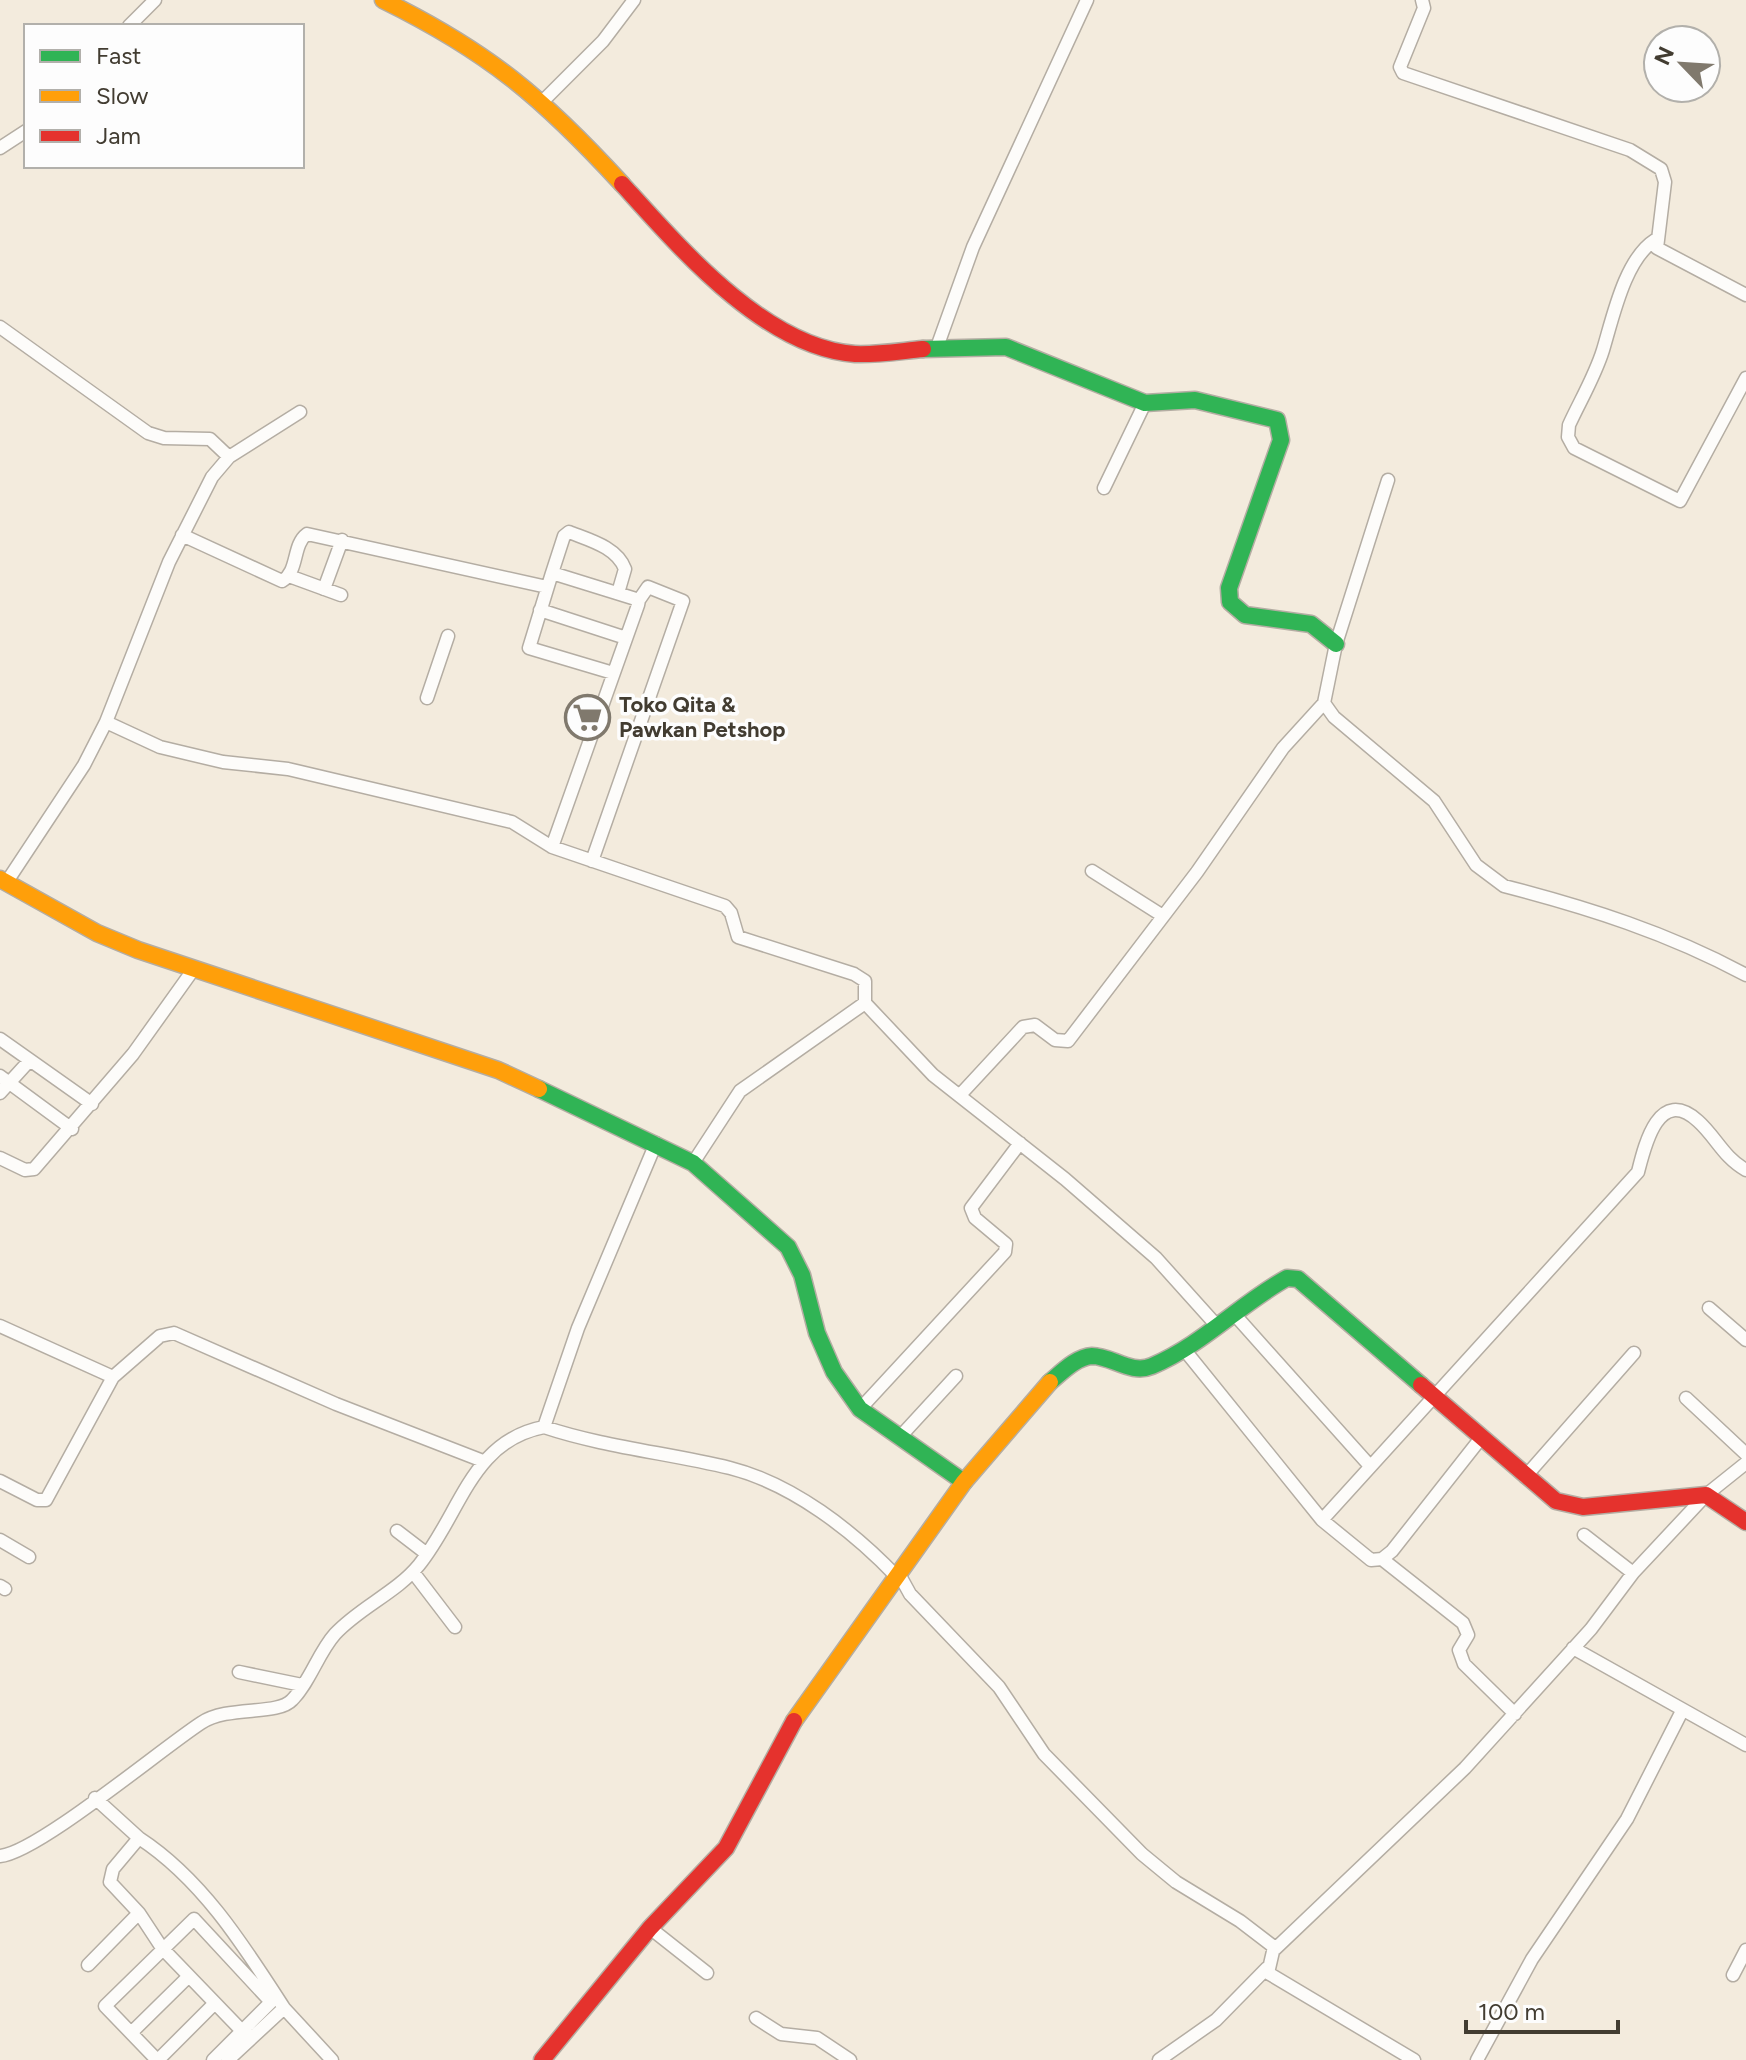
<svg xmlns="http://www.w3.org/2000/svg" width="1746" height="2060" font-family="Figtree,sans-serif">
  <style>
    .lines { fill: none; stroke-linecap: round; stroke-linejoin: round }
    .street-casing { stroke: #b4ada3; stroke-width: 15 }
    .fast-casing { stroke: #b4ada3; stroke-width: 19 }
    .slow-casing { stroke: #b4ada3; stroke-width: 19 }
    .jam-casing { stroke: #b4ada3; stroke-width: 19 }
    .street { stroke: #fdfcfa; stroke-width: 12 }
    .fast { stroke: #30b455; stroke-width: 16 }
    .slow { stroke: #ff9f0a; stroke-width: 16 }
    .jam { stroke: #e5322d; stroke-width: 16 }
    .labels { text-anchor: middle; stroke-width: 7; stroke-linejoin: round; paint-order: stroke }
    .poi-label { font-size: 22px; font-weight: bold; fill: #423c31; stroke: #fdfdfd; text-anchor: start }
  </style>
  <rect width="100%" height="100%" fill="#f3ebdd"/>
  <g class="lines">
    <defs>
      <path id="street" d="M1422 0 1424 8 1400 67 1403 73 1630 150 1661 169 1665 182 1657 248 1746 295
        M129 26 155 0
        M543 101 603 41 634 0
        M0 148 26 131
        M1655 240C1625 259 1613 317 1603 350 1595 376 1580 401 1569 425L1568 437 1574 448 1680 501 1746 378
        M0 327 148 433 164 438 210 439 229 457
        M936 350 973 247 1087 0
        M1104 488 1145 403
        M182 535 282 581C299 571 292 545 307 534L547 587
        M552 573 564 536 569 532C589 540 617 547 625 569L618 593
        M289 576 341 595
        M324 589 342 540
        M540 610 626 638
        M427 698 448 636
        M1324 703 1334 717 1434 801 1476 865 1504 886C1589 908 1668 933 1746 975
        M106 722 169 562 212 477 229 457 300 412
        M552 847 638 605 639 600 552 573 529 648 613 673
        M592 861 683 601 648 587 639 600
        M1092 871 1163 916
        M6 883 84 765 106 722 160 747 223 762 288 769 512 822 552 847 725 906 731 913 738 937 854 974 865 981V1003
        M0 1039 92 1104
        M0 1076 72 1129
        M0 1093 30 1060
        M960 1095 1023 1027 1035 1025 1055 1040 1068 1041 1197 872 1283 748 1324 703 1336 644 1388 480
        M0 1158 25 1170 34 1169 133 1054 193 970
        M693 1163 740 1091 865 1003 933 1075 1065 1179 1156 1258 1218 1327
        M1709 1308 1746 1340
        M1235 1315 1370 1466
        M0 1326 113 1377 46 1500H37L0 1481
        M1183 1348 1322 1520 1371 1560 1382 1559 1392 1551 1481 1438
        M113 1377 160 1336 174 1333 336 1404 483 1461
        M1686 1398 1746 1454
        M860 1409 1005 1252 1006 1244 975 1218 971 1208 1020 1143
        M544 1427 578 1328 656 1143
        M899 1438 956 1376
        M1525 1477 1634 1353
        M1322 1520 1638 1172C1645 1144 1659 1086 1698 1121 1716 1137 1723 1157 1746 1170
        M397 1531 427 1554
        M1584 1535 1633 1573
        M0 1540 29 1557
        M1382 1559 1463 1623 1468 1635 1459 1650 1464 1664 1515 1714
        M413 1572 455 1627
        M899 1574 910 1594 999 1687 1044 1754 1142 1854 1176 1882 1240 1921 1274 1947 1268 1973 1414 2060
        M0 1586 5 1589
        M1573 1648 1746 1745
        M239 1672 302 1685
        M95 1798 139 1838 113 1869 110 1882 139 1913 162 1948 242 2031
        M139 1838C202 1879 244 1946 284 2008L228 2060
        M0 1856C37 1853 161 1749 201 1723 228 1705 277 1716 292 1700 310 1682 318 1653 335 1634 360 1607 396 1593 419 1565 461 1513 471 1441 544 1427 604 1447 668 1453 730 1468 793 1484 853 1531 897 1577
        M650 1928 707 1973
        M1275 1949 1465 1768 1591 1629 1633 1573 1706 1495 1746 1463
        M88 1965 139 1913
        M1733 1975 1746 1950
        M284 2008 332 2060
        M756 2018 781 2034 817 2038 850 2060
        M131 2033 189 1976
        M157 2060 105 2006 194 1919 271 2002 213 2060
        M158 2060 215 2003
        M1159 2060 1216 2020 1267 1968
        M1477 2060 1532 1959 1627 1819 1682 1711"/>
      <path id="fast" d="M923 349 1006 347 1145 403 1195 400 1277 420 1281 440 1229 588 1230 602 1245 615 1311 624 1336 644
        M539 1089 693 1163 788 1247 802 1275 817 1333 834 1372 860 1409 964 1482
        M1050 1382C1061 1373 1076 1357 1092 1356 1112 1356 1131 1375 1152 1366 1202 1345 1240 1304 1287 1278L1298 1279 1421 1385"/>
      <path id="slow" d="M383 0C489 52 543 98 622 184
        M0 879 97 933 138 950 498 1070 539 1089
        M794 1721 964 1482 1050 1382"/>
      <path id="jam" d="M622 184C679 247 765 348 855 354 877 355 901 351 923 349
        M1421 1385 1556 1501 1583 1507 1706 1495 1746 1522
        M542 2060 650 1928 726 1848 794 1721"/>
    </defs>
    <use href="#street" class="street-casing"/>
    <use href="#fast" class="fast-casing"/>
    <use href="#slow" class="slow-casing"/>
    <use href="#jam" class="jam-casing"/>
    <use href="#street" class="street"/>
    <use href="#fast" class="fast"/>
    <use href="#slow" class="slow"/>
    <use href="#jam" class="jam"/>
  </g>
  <defs>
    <symbol id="supermarket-ring" viewBox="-11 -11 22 22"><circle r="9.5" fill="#fdfdfd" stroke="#80796d" stroke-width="1.5"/><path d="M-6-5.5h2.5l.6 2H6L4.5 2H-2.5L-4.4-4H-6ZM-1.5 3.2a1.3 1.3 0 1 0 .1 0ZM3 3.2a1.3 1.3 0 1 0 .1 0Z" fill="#80796d"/></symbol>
  </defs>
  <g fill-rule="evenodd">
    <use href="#supermarket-ring" x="562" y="692" width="51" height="51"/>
  </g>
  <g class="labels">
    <g class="poi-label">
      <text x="619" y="712">Toko Qita &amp;<tspan x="619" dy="25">Pawkan Petshop</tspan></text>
    </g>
  </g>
  <rect x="24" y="24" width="280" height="144" fill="#fdfdfd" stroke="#b2b0ab" stroke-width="2"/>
  <rect x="40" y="50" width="40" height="12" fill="#30b455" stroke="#b2b0ab" stroke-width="2"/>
  <text x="96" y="64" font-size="24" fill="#423c31">Fast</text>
  <rect x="40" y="90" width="40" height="12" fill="#ff9f0a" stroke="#b2b0ab" stroke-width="2"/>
  <text x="96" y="104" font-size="24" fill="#423c31">Slow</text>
  <rect x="40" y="130" width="40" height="12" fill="#e5322d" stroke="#b2b0ab" stroke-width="2"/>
  <text x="96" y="144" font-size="24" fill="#423c31">Jam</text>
  <g transform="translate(1682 64) rotate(295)"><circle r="38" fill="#fdfdfd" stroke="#b2b0ab" stroke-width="2"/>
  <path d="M0-6L14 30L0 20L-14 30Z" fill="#80796d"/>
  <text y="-12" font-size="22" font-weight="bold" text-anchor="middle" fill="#423c31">N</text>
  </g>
  <path d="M1466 2020v12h152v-12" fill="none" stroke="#423c31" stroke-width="4"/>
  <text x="1478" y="2020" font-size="24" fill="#423c31" stroke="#fdfdfd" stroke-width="6" paint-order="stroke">100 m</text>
</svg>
